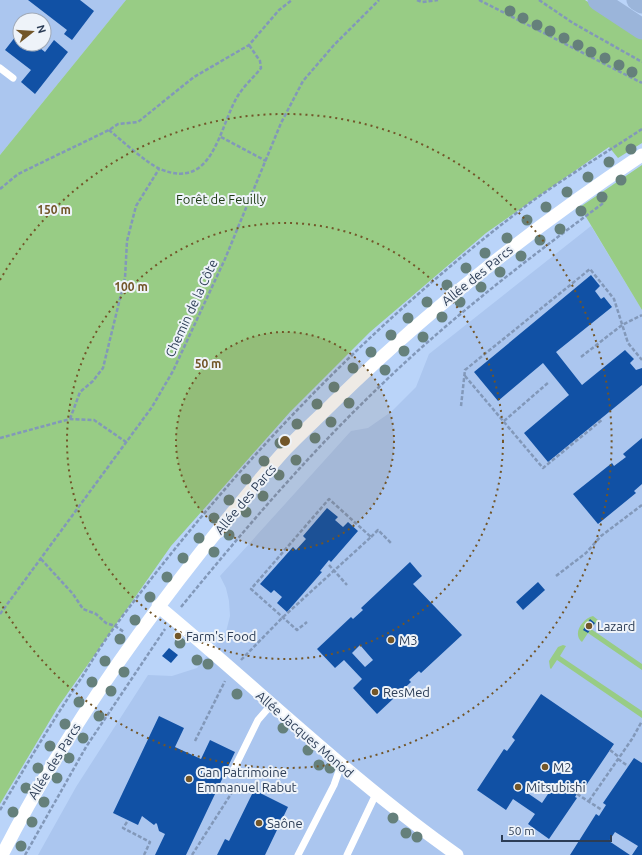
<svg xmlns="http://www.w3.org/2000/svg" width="642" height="855" font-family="Ubuntu,sans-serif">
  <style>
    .built { fill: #abc6ef; fill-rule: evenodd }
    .green { fill: #98cc85 }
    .building { fill: #1151a5; fill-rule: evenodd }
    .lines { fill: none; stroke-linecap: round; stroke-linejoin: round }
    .path { stroke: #8298b9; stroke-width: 2.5; stroke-dasharray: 4 2; stroke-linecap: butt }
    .service { stroke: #fff; stroke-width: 7 }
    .minor { stroke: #fff; stroke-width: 13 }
    .primary { stroke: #9bb5da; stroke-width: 21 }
    .tree { fill: #65807b }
    .ring { fill: none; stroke: #725629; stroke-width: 2; stroke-dasharray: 2 4 }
    .poi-dot { fill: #725629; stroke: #eef3f9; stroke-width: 1.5 }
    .labels { text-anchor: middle; stroke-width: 4; stroke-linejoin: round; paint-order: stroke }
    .park-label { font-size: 13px; fill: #1f3b14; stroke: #eef3f9 }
    .street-label { font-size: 13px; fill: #2c3d56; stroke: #eef3f9 }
    .poi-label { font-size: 13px; fill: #2c3d56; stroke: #eef3f9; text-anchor: start }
    .centre { fill: #725629; stroke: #eef3f9; stroke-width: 2 }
    .ring-label { font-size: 12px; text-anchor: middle; font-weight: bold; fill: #725629; stroke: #eef3f9; stroke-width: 4; stroke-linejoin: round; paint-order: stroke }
  </style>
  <rect width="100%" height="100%" fill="#bad4f9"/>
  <path class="built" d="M0 0H126L0 155ZM20 20H44V44H20Z
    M591 226 642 310V855H38L76 787 148 675 172 676 197 668 226 632 230 616 229 601 226 588 220 576 351 431 368 428 391 412 416 387 429 354Z"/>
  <path class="green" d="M126 0H585L642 38V143L618 158 609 147 486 233 370 332 290 412 171 546 58 707 0 804V155Z
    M642 165V310L580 207Z
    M593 616 598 620 591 629 642 664V670L588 633 582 642C572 634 582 619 593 616Z
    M563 645 566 646 560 656 642 711V718L557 660 551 669 550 668 549 661 558 647Z"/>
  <path class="building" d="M28 0H80L94 11 72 40 64 34 67 30Z
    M19 32 20 44H35L45 52 54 40 68 52 35 94 21 82 31 70 5 50Z
    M591 275 600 286 595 291 601 299 604 297 612 307 556 352 582 385 625 350 634 359 630 363 636 370 642 368V385L548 462 524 433 569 395 543 363 498 401 474 372Z
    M642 438V484L634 491 636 493 598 524 573 494 612 463 614 466 626 457 623 454Z
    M327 508 338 517 335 520 343 527 348 522 358 531 331 562 329 560 320 571 322 572 287 612 277 603 282 597 274 590 271 593 260 584 293 547 296 550 306 539 303 536Z
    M410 562 422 576 413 584 462 635 421 673 419 671 409 680 411 682 377 714 353 688 362 679 344 660 335 668 317 649 351 617 353 619 363 610 361 608ZM360 645 373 660 365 667 352 653Z
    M538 582 545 590 523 610 516 602Z
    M590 619 595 623 588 633 583 630Z
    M169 648 178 655 171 663 162 656Z
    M541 694 614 744 585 787 582 785 575 797 577 798 549 839 528 824 535 814 513 799 506 810 477 790 504 749 507 751 515 740 512 737ZM532 783 548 794 542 803 526 792Z
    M159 716 184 728 175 747 201 759 210 740 235 752 186 855H155L165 834 159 831 157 824 156 823 154 825 142 816 138 825 113 813Z
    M634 758 642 763V855H632L638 846 615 832 609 841 630 855H570L596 814 599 816 606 805 603 803Z
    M254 790 288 807 265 855H217L225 839 229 841Z"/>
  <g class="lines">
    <path class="path" d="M417 0 422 2 438 0
      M479 0 642 83
      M539 0 573 23 642 62
      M109 130C121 140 148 164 160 169 215 192 219 124 239 94 245 85 254 77 261 68L260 61 249 45
      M221 137 266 161
      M0 189 18 174 109 130 118 124 138 122 194 77 249 45 279 10 292 0
      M581 357 622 325 642 315
      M465 376 543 468 603 419
      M461 406 465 370 590 269 614 299 628 343 642 360
      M70 419 80 392 93 381 103 368 125 278 127 241 136 206 159 169
      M504 421 549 382
      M0 438 70 419 94 420 126 442
      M371 537 378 530 392 544
      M41 559 73 594 83 609 96 614 106 623 115 626 124 632
      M329 565 347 585
      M556 576 586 553 601 536 642 505
      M181 607C243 531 307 456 378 388 448 320 525 261 602 204L607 196
      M0 614 152 407 173 371 225 259 281 123 303 81 334 45 379 0
      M241 660 282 618 371 537 329 499 251 589 297 630 307 622
      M195 741 225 681
      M610 750 619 757
      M618 759 628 766
      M577 794 602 810
      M589 801 632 739 642 721
      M0 810C26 765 53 720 82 677 93 659 104 641 116 625 234 466 369 325 527 205 564 178 604 154 642 129
      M127 822 123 828 150 842 144 855
      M25 855 86 747 165 629
      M192 855 238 783"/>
    <path class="service" d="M0 68 13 78
      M231 775 258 720 271 705
      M298 855 334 785 341 765
      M347 855 376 794"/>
    <path class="minor" d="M158 606C258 689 351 780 457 855
      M2 855C57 747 125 648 200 553 228 518 256 482 286 449 301 433 318 418 334 402 429 309 532 228 642 155"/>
    <path class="primary" d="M598 0 642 29
      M637 0 642 3"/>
  </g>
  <g class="tree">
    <circle cx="510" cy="11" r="5.5"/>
    <circle cx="523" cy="18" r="5.5"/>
    <circle cx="537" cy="25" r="5.5"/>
    <circle cx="550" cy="31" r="5.5"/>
    <circle cx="564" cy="38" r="5.5"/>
    <circle cx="578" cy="45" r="5.5"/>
    <circle cx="591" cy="52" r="5.5"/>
    <circle cx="605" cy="58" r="5.5"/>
    <circle cx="619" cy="65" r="5.5"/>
    <circle cx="632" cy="72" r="5.5"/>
    <circle cx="631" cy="149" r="5.5"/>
    <circle cx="609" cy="162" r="5.5"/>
    <circle cx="588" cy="177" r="5.5"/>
    <circle cx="621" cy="180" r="5.5"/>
    <circle cx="567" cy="192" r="5.5"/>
    <circle cx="602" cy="197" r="5.5"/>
    <circle cx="546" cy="207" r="5.5"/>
    <circle cx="581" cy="211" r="5.5"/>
    <circle cx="527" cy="220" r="5.5"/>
    <circle cx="560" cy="229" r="5.5"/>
    <circle cx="507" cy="238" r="5.5"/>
    <circle cx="540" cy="240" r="5.5"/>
    <circle cx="485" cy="253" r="5.5"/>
    <circle cx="521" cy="256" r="5.5"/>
    <circle cx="466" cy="268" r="5.5"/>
    <circle cx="500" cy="272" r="5.5"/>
    <circle cx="447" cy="285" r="5.5"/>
    <circle cx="481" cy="287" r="5.5"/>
    <circle cx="427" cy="302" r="5.5"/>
    <circle cx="460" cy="302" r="5.5"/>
    <circle cx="442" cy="317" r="5.5"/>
    <circle cx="408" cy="318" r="5.5"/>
    <circle cx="391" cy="335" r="5.5"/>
    <circle cx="423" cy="337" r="5.5"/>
    <circle cx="404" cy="351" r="5.5"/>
    <circle cx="371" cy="352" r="5.5"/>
    <circle cx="353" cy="368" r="5.5"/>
    <circle cx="385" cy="370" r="5.5"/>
    <circle cx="334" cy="387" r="5.5"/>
    <circle cx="349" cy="403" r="5.5"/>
    <circle cx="317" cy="404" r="5.5"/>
    <circle cx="331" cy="422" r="5.5"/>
    <circle cx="297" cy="424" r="5.5"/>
    <circle cx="315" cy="438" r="5.5"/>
    <circle cx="280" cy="443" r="5.5"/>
    <circle cx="296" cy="460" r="5.5"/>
    <circle cx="264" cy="461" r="5.5"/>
    <circle cx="279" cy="475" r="5.5"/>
    <circle cx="246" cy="479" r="5.5"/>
    <circle cx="263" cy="496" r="5.5"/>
    <circle cx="229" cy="500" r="5.5"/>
    <circle cx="246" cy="512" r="5.5"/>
    <circle cx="214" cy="518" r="5.5"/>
    <circle cx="229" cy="535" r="5.5"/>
    <circle cx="199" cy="538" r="5.5"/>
    <circle cx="214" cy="552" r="5.5"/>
    <circle cx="183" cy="558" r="5.5"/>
    <circle cx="167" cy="577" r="5.5"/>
    <circle cx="150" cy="597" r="5.5"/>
    <circle cx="135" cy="620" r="5.5"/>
    <circle cx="120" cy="639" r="5.5"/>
    <circle cx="180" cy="643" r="5.5"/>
    <circle cx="197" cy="660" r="5.5"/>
    <circle cx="105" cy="661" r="5.5"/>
    <circle cx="208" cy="664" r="5.5"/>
    <circle cx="124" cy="672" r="5.5"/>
    <circle cx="92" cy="682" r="5.5"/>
    <circle cx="111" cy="691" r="5.5"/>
    <circle cx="237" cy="694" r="5.5"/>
    <circle cx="79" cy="702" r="5.5"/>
    <circle cx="99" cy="716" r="5.5"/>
    <circle cx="65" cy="724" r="5.5"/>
    <circle cx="283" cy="728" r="5.5"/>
    <circle cx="83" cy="738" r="5.5"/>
    <circle cx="50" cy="746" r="5.5"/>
    <circle cx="308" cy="750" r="5.5"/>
    <circle cx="69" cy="758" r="5.5"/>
    <circle cx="319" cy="765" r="5.5"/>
    <circle cx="38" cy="768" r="5.5"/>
    <circle cx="330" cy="768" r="5.5"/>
    <circle cx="57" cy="778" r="5.5"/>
    <circle cx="26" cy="788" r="5.5"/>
    <circle cx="44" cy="802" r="5.5"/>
    <circle cx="13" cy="812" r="5.5"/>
    <circle cx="393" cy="818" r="5.5"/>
    <circle cx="32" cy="822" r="5.5"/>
    <circle cx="406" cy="833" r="5.5"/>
    <circle cx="417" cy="837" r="5.5"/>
    <circle cx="21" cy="846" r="5.5"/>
  </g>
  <circle cx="285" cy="441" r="109" fill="#725629" fill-opacity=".12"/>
  <g class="ring">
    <circle cx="285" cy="441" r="109"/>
    <circle cx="285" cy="441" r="218"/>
    <path d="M0 280A327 327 0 1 1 0 602"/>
  </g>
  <g class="poi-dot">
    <circle cx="589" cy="626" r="4"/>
    <circle cx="178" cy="636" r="4"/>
    <circle cx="391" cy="640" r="4"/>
    <circle cx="375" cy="692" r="4"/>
    <circle cx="545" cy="767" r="4"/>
    <circle cx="189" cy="779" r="4"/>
    <circle cx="518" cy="787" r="4"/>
    <circle cx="259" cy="823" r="4"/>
  </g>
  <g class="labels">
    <g class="park-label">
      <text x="221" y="204">Forêt de Feuilly</text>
    </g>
    <g class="street-label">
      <text transform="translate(477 275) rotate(-39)" y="5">Allée des Parcs</text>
      <text transform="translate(191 308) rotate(-65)" y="5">Chemin de la Côte</text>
      <text transform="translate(245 499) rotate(-50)" y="5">Allée des Parcs</text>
      <text transform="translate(305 734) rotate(41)" y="5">Allée Jacques Monod</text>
      <text transform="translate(54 761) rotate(-58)" y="5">Allée des Parcs</text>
    </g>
    <g class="poi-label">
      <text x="597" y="631">Lazard</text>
      <text x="186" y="641">Farm's Food</text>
      <text x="399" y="645">M3</text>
      <text x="383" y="697">ResMed</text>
      <text x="553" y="772">M2</text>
      <text x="197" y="777">Gan Patrimoine<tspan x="197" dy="15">Emmanuel Rabut</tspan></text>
      <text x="526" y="792">Mitsubishi</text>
      <text x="267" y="828">Saône</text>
    </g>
  </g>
  <circle cx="285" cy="441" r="6" class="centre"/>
  <g class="ring-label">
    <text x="54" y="214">150 m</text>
    <text x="131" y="291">100 m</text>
    <text x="208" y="368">50 m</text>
  </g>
  <g transform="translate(32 32) rotate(73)"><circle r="19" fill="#eef3f9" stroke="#a0aab8"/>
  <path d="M0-3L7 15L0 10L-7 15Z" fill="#725629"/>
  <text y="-6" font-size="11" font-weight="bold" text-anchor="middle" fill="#2c3d56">N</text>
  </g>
  <path d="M502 835v6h109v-6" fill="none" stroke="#2c3d56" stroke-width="2"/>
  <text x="508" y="835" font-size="12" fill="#2c3d56" stroke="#eef3f9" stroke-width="3" paint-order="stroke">50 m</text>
</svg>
